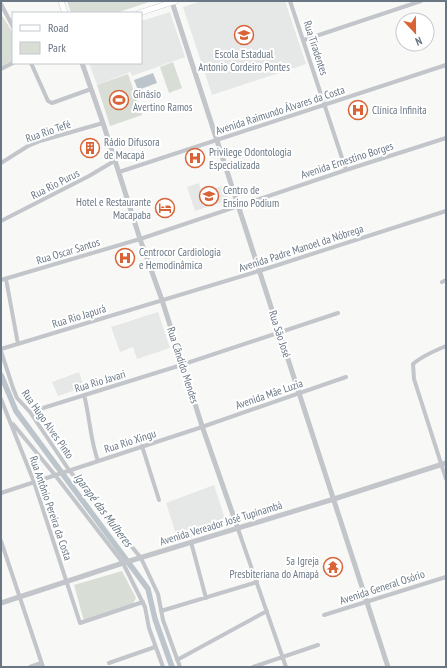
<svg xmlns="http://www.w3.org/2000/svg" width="447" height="668" font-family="'PT Sans Narrow',sans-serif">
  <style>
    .built { fill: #e6e7e7 }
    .green { fill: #d8ddd5 }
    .water { fill: #bcc5cb }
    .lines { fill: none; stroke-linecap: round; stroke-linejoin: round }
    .canal { stroke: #bcc5cb; stroke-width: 5.5 }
    .secondary-casing { stroke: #b4b9be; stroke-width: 6 }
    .minor { stroke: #c2c5c9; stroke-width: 4 }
    .tertiary { stroke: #c2c5c9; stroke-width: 5 }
    .secondary { stroke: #fff; stroke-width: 5.5 }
    .labels { text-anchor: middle; stroke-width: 4; stroke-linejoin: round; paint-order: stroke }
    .street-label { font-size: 11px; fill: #697785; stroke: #fff }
    .poi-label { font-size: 11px; fill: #697785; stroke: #fff; text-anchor: start }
    .water-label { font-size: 12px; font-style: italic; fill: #657780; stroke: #fff }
  </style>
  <rect width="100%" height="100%" fill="#f8f8f6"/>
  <path class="built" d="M201 1H285L306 64 212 95 183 7Z
    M170 12 185 57 132 76 130 72 97 85 89 63H141V21Z
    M199 183 202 193 225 185 229 200 195 211 187 187Z
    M158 312 170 348 137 359 133 347 120 352 111 327Z
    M79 372 84 387 58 396 52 382Z
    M214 485 227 525 178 540 166 503Z"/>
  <path class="green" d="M67 1H152L116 13H71Z
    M1 14 13 33V63L1 69Z
    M173 62 182 88 169 93 160 67Z
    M128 74 142 115 110 126 97 85Z
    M122 571 136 598 132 605 84 621 74 585Z"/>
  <path class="water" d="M153 73 157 83 138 90 134 80Z"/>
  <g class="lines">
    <path class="canal" d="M1 375 16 411 148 589 155 619 172 667"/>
    <defs>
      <path id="secondary" d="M61 1 65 13
        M139 13 176 1"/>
    </defs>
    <use href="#secondary" class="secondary-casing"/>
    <path class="minor" d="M290 1 346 170
      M1 4 13 27
      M304 40 421 1
      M31 63 48 101 52 103 91 89
      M1 69 13 63
      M1 163 28 146 40 141 103 123
      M119 172 446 65
      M1 221 89 176 116 160
      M6 279 18 344
      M1 280 140 239 346 170 446 138
      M442 282 446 280
      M446 346C434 351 422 356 413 364L414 379 446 479
      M1 349 259 271 446 211
      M1 351 13 388 17 398 30 412 69 470 141 558 158 594 163 620 180 667
      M84 395C90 417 90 440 98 461
      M1 399 34 482 80 623 143 602
      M30 412 175 367 338 313
      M13 424 55 475 123 563 145 607 149 628 163 667
      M142 446 159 500
      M1 493 199 428 346 377
      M238 529 286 667
      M1 541 43 667
      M191 542 206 598
      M161 611 257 582
      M324 615 446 577
      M177 660 267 611
      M109 663 155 647
      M30 667 41 663
      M253 667 318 645"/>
    <path class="tertiary" d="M172 2 388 667
      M82 63 103 123 140 239 162 300 202 426 238 529
      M1 603 123 563 334 499 446 463"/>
    <use href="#secondary" class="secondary"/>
  </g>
  <defs>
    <symbol id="school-ring" viewBox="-11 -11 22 22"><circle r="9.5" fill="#fff" stroke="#d86337" stroke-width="1.5"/><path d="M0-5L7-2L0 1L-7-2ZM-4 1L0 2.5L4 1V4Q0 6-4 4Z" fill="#d86337"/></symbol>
    <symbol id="stadium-ring" viewBox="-11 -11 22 22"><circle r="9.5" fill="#fff" stroke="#d86337" stroke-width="1.5"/><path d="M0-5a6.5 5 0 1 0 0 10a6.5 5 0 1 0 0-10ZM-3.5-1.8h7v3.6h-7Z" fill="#d86337"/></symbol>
    <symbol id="hospital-ring" viewBox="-11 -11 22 22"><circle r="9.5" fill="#fff" stroke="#d86337" stroke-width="1.5"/><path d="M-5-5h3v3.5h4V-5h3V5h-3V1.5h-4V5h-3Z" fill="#d86337"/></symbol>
    <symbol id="building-ring" viewBox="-11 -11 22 22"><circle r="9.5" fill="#fff" stroke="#d86337" stroke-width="1.5"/><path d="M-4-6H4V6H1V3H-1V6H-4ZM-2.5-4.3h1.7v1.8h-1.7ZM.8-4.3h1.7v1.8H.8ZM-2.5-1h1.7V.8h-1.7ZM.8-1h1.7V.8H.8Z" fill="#d86337"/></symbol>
    <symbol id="hotel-ring" viewBox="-11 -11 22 22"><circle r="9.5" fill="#fff" stroke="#d86337" stroke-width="1.5"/><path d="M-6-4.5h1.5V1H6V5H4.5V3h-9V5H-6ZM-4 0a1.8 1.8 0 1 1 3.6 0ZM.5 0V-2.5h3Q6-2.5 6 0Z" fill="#d86337"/></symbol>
    <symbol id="temple-ring" viewBox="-11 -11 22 22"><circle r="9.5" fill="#fff" stroke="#d86337" stroke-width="1.5"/><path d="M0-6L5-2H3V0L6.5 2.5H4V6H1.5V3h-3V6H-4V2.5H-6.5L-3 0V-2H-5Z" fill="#d86337"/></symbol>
  </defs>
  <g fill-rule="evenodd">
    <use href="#school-ring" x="233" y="24" width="22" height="22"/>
    <use href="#stadium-ring" x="108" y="89" width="22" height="22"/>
    <use href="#hospital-ring" x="347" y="99" width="22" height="22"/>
    <use href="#building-ring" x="79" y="137" width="22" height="22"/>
    <use href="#hospital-ring" x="184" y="147" width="22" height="22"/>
    <use href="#school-ring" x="198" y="185" width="22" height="22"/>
    <use href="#hotel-ring" x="154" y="197" width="22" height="22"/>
    <use href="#hospital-ring" x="114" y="247" width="22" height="22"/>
    <use href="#temple-ring" x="322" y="556" width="22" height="22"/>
  </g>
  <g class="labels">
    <g class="street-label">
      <text transform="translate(316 48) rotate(72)" y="4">Rua Tiradentes</text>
      <text transform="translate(280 110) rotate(-18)" y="4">Avenida Raimundo Álvares da Costa</text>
      <text transform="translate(48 131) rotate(-19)" y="4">Rua Rio Tefé</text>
      <text transform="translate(347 160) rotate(-18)" y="4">Avenida Ernestino Borges</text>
      <text transform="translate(55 184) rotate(-27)" y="4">Rua Rio Purus</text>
      <text transform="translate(301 248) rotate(-18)" y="4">Avenida Padre Manoel da Nóbrega</text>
      <text transform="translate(68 251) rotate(-17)" y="4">Rua Oscar Santos</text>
      <text transform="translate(79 316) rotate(-17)" y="4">Rua Rio Japurá</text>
      <text transform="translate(280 334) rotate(72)" y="4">Rua São José</text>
      <text transform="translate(183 365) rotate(72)" y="4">Rua Cândido Mendes</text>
      <text transform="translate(100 381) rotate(-17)" y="4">Rua Rio Javari</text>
      <text transform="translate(269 394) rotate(-19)" y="4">Avenida Mãe Luzia</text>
      <text transform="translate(48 424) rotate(55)" y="4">Rua Hugo Alves Pinto</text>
      <text transform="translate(130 441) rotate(-18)" y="4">Rua Rio Xingu</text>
      <text transform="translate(51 508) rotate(71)" y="4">Rua Antônio Pereira da Costa</text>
      <text transform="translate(221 523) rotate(-17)" y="4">Avenida Vereador José Tupinambá</text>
      <text transform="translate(382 587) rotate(-18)" y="4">Avenida General Osório</text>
    </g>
    <g class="poi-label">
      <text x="244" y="58" text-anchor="middle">Escola Estadual<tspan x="244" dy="13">Antonio Cordeiro Pontes</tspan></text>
      <text x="133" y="98">Ginásio<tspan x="133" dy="13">Avertino Ramos</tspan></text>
      <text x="372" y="114">Clínica Infinita</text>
      <text x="104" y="146">Rádio Difusora<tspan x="104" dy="13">de Macapá</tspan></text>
      <text x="209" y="156">Privilege Odontologia<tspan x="209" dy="13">Especializada</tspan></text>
      <text x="223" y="194">Centro de<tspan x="223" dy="13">Ensino Podium</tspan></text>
      <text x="151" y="206" text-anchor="end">Hotel e Restaurante<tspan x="151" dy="13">Macapaba</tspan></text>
      <text x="139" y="256">Centrocor Cardiologia<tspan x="139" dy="13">e Hemodinâmica</tspan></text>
      <text x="319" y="565" text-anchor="end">5a Igreja<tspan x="319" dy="13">Presbiteriana do Amapá</tspan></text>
    </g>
    <g class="water-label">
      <text transform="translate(103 510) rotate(53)" y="4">Igarapé das Mulheres</text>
    </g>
  </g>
  <rect width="447" height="668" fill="none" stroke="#697785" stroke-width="4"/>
  <rect x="12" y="12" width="130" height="52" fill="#ffffff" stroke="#c3c9ce"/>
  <rect x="20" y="25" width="20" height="6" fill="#ffffff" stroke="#c3c9ce"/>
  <text x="48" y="32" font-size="12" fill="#697785">Road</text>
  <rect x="20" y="42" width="20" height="12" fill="#d8ddd5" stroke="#c3c9ce"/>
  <text x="48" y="52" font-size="12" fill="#697785">Park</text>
  <g transform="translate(415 32) rotate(158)"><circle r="19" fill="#ffffff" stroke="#c3c9ce"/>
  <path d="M0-3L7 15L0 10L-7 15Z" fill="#d86337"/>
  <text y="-6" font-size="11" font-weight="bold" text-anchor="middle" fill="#697785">N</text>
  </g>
</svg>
